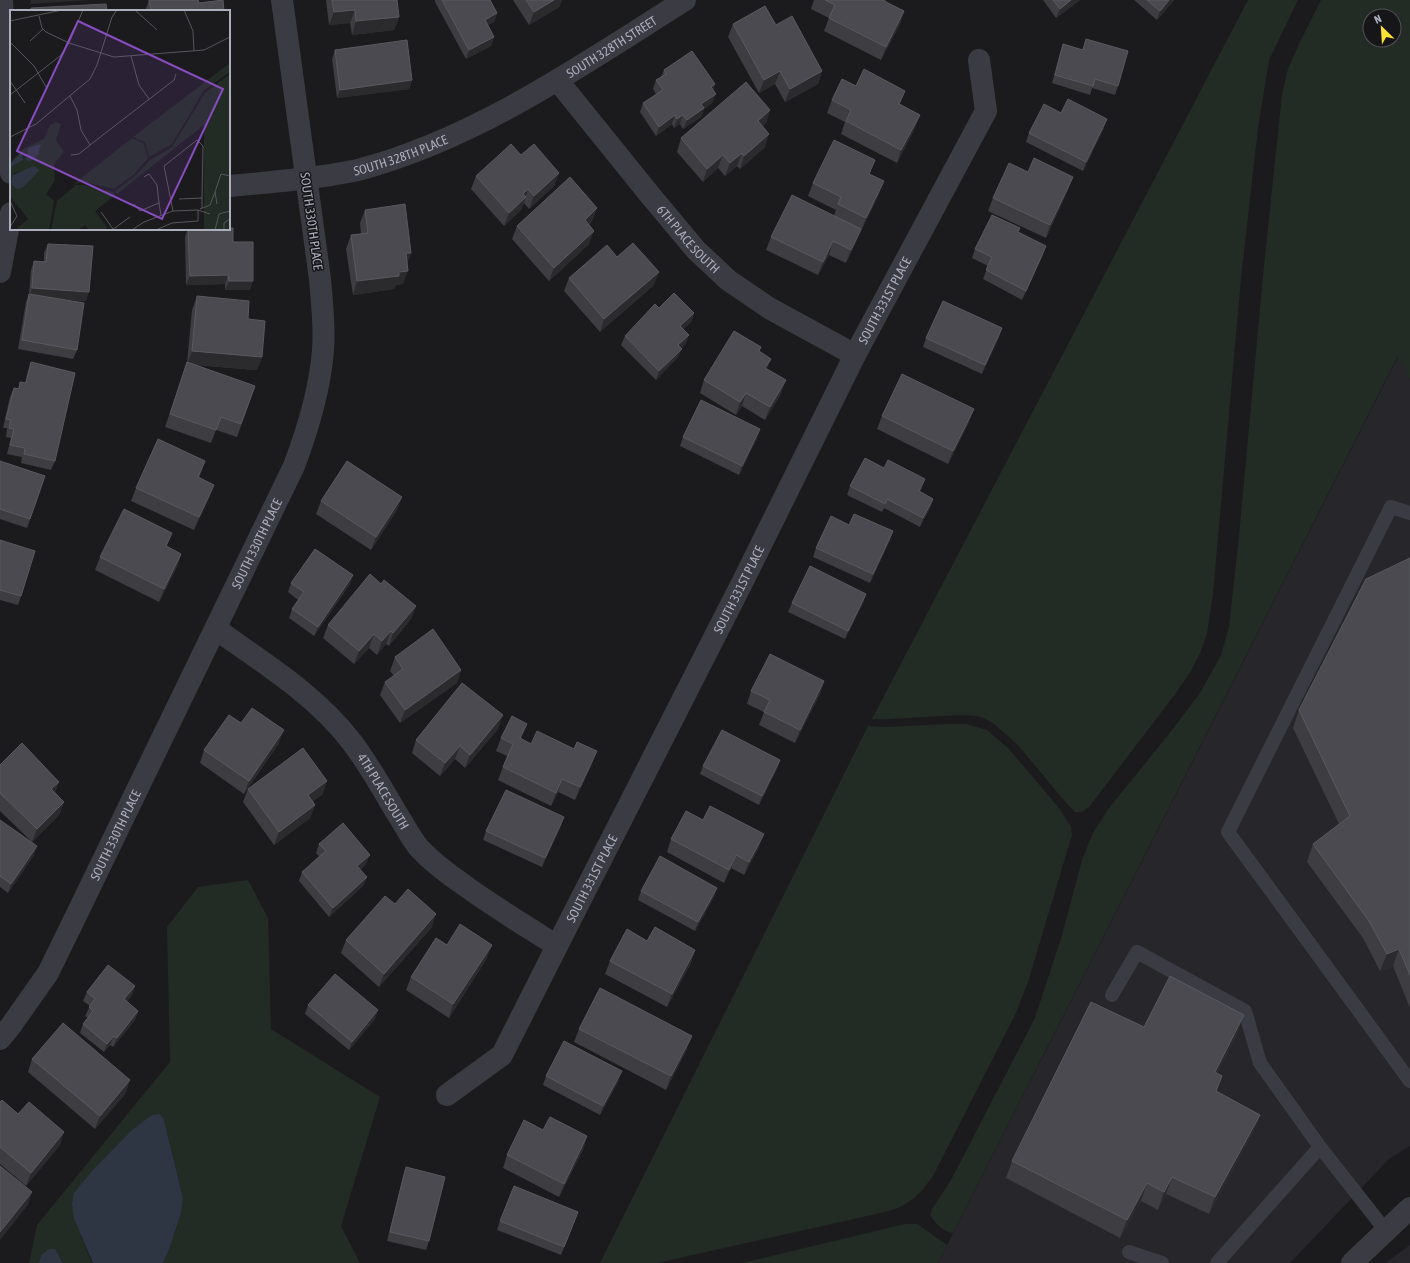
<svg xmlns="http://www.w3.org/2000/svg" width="1410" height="1263" font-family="'Asap Condensed',sans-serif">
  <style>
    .built { fill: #27262a }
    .green { fill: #222c25; fill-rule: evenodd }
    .water { fill: #2f3643 }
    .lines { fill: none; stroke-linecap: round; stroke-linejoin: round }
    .lane { stroke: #3b3b43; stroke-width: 14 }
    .street { stroke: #3b3b43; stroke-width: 22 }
    .wall { fill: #3e3e42 }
    .shaded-wall { fill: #2b2b2e }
    .building { fill: #4a4a50; stroke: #595a61 }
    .labels { text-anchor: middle; stroke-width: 3; stroke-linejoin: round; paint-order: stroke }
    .street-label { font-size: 13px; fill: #acaebe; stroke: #161518 }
    .inset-road { fill: none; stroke: #55565d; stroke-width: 1 }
    .view { fill: #874cbf; fill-opacity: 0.15; stroke: #874cbf; stroke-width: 2 }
    .inset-edge { fill: none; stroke: #acaebe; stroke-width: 2 }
  </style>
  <rect width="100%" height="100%" fill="#1b1b1d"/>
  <path class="built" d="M1399 355 1410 380V1146L1389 1159 1290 1263H938Z
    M1410 1245V1263H1387L1388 1261Z"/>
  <path class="green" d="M1248 0H1298L1269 60 1258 128 1241 278 1213 594 1207 633 1200 653 1191 671 1176 693 1089 807 1082 812H1075L1067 804 1017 744 994 724 984 718 977 716 961 715 887 719H872Z
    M1321 0H1410V380L1398 356 953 1233C943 1232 935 1223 930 1215L932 1209 951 1180 1035 1018 1062 935 1082 860 1093 833 1109 808 1169 734 1200 693 1221 655 1229 627 1239 536 1263 276 1282 94 1288 69 1299 44ZM1370 16H1394V40H1370Z
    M949 724H966L987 730 1008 748 1059 808 1071 827 1072 835 1028 982 1015 1015 933 1176C926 1185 920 1195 910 1201 897 1211 878 1213 863 1217L657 1263H600L868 726 885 727Z
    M248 880 268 918 271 1029 380 1097 341 1226 360 1263H163L170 1247 181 1213 183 1198 164 1120 74 1219 92 1263H63L61 1258 41 1255 39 1263H29L37 1225 170 1062 167 927 198 887Z
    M905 1224H917L947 1245 938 1263H742Z"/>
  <path class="water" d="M160 1114 164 1120 183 1198 181 1213 170 1247 163 1263H93L74 1219 72 1204 74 1193 93 1170 132 1130 152 1115Z
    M49 1249H55L63 1263H39L41 1255Z"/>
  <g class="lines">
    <path class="lane" d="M1410 513 1391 507 1228 832 1410 1081
      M1112 995 1137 952 1245 1011 1260 1063 1320 1147
      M1129 1252 1162 1263
      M1217 1263 1320 1147 1386 1231"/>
    <g class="street">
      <path d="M2 0 11 173"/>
      <path id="s1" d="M558 81 650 195 696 250 728 280 769 308 855 355"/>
      <path id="s2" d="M229 186C263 183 297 180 331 175 340 173 350 172 358 170 478 138 582 65 685 0"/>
      <path d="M0 272 11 213"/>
      <path id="s3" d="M216 629C263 663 315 694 351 741 368 763 382 788 396 812 404 824 410 837 419 848 432 862 448 874 464 885 494 907 526 926 557 946"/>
      <path id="s4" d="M0 1039 10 1027 48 973 73 922 294 466C308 429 320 390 323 350 325 327 322 303 320 279L282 0"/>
      <path id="s5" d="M447 1095 502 1055 557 946 744 579 855 355 986 111 979 60"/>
      <path d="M1352 1263 1410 1208"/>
    </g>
  </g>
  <path class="wall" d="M149 0 199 3 224 11H145Z
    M326 0H397L399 17 394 30 352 35 350 23 329 25Z
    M435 0H490L497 13 494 22 488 25 494 37 491 46 466 59 435 2Z
    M513 0H562L559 7 529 25Z
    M814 0H886L885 1 904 11 900 24 881 60 824 31 829 18 811 9Z
    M1043 0H1080L1056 18Z
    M1134 0H1174L1157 20Z
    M733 24 776 25 822 71 818 84 785 102 775 84 759 93 728 37Z
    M1086 39 1118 86 1115 95 1092 88 1090 95 1052 83 1060 53 1063 44 1082 50Z
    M335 50 412 80 409 89 337 98 332 59Z
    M664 70 715 84 713 90V102L704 109 701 117 683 129 680 124 674 128 672 124 656 136 640 112 643 103 656 94 653 89 656 80 661 77Z
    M856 86 900 104 920 115 915 128 897 163 841 134 845 122 827 113 832 100Z
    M770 110 766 123 763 126 765 147 740 169 737 166 725 176 718 168 703 182 677 152 681 138Z
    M1061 113 1104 128 1083 171 1026 142 1029 133Z
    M521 155 559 173 554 186 529 209 524 203 521 210 504 226 471 189 476 176Z
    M1028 172 1073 177 1068 190 1046 238 988 211 993 198Z
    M870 174 879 194 861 231 856 242 846 263 829 255 818 275 766 250 771 237 834 215 836 210 808 196 813 183Z
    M597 208 592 221 589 225V244L549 281 512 239 517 226Z
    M365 210 411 253 407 263 403 284 396 285 394 289 353 295 346 249 351 235 361 234 360 223Z
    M188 229 233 242 250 290H225V284L186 285 185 237Z
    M1018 232 1043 255 1022 300 983 279 988 266 972 258 975 249Z
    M48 244 86 301 57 299 77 350 73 359 18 349 26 302 29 294 31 270 34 261 44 262V253Z
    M617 257 654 285 600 332 564 291 569 278Z
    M197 296 262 357 257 370 195 365 255 386 237 437 216 430 211 443 165 427 187 363 192 310Z
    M659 308 694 313 691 322 683 329 686 344 681 348 678 357 656 380 621 345 625 336Z
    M1002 328 999 337 982 374 923 347 926 338Z
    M759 352 771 359 767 369 781 394 765 420 742 406 736 415 700 393 704 380Z
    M31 362 55 461 51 470 21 463 22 457 7 454 11 438 6 437 7 428H3L10 397 14 388 18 389 20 382 25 383 28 371Z
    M882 416 969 422 948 464 877 429Z
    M683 437 757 438 739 475 680 446Z
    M205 461 199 478 214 485 209 498 194 530 131 501 136 488Z
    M0 462 45 476 27 528 0 519Z
    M850 486 922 488 920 492 933 499 930 508 920 527 884 508 882 512 847 495Z
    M321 501 397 510 371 550 316 514Z
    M849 525 893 531 890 540 870 583 813 557 816 548Z
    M0 540 21 596 18 605 0 600Z
    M167 546 181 554 177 567 159 602 95 570 100 557Z
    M1410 558V1008L1393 966 1380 971 1363 938 1307 862 1313 844 1339 824 1293 728 1299 710Z
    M353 575 350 584 314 636 289 618 292 609 298 600 288 592 291 583Z
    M381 584 416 606 411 619 389 646 386 644 377 655 369 648 354 664 323 638 328 625Z
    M866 594 863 603 845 639 788 612 792 603Z
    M395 657 461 670 457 683 400 723 380 695 385 682 394 676 390 671Z
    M824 681 820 694 795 743 759 725 764 712 747 704 751 691Z
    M241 723 279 743 244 794 200 763 204 750Z
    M498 729 465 768 455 759 440 776 412 753 416 740Z
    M501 738 521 739 531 744 592 764 575 800 558 792 551 806 498 780 503 767 507 756 496 751Z
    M780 760 777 769 759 805 700 774 703 766Z
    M0 765 59 782 55 792 64 802 59 815 32 842 0 811Z
    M248 789 323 794 313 801 315 805 310 818 274 845 243 802Z
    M564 817 561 826 542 867 483 840 486 831Z
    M0 820 34 855 8 893 0 887Z
    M703 820 759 847 744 875 731 868 724 883 667 852 671 839Z
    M319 844 366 864 360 870 367 877 363 886 329 917 299 881 302 872 319 856 316 853Z
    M641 891 714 897 695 931 638 900Z
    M395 904 432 927 379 987 341 953 346 940Z
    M647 941 695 950 691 963 667 1007 605 974 610 961Z
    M447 945 487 958 449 1018 406 990 411 977Z
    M135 986 132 995 127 1001 138 1011 135 1020 113 1047 110 1045 104 1052 80 1033 83 1024 88 1018 85 1016 90 1006 83 1001 87 992Z
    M308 1005 375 1019 349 1050 305 1014Z
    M1144 1027 1238 1032 1217 1073V1092L1260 1115 1253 1132 1209 1214 1166 1194 1158 1210 1141 1201 1120 1238 1006 1178 1012 1161Z
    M579 1029 687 1049 666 1090 574 1042Z
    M32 1059 126 1093 95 1129 28 1072Z
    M546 1076 619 1080 600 1115 543 1085Z
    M0 1102 18 1114 60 1145 26 1186 0 1164Z
    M543 1130 587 1136 583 1150 559 1197 503 1168 507 1155Z
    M406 1167 429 1241 426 1250 387 1241 403 1176Z
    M500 1221H575L561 1255 497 1230Z"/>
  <path class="shaded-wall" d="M31 0H90L30 4Z
    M554 0H562L559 7 529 25 534 12Z
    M1071 0H1080L1056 18 1060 9Z
    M1169 0H1174L1157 20 1160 11Z
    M355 10 350 23 329 25 334 12Z
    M904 11 900 24 881 60 886 47Z
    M497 13 494 22 481 29 485 20Z
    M399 17 394 30 352 35 356 21Z
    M494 37 491 46 466 59 469 50Z
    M780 71 775 84 759 93 764 80Z
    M822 71 818 84 785 102 790 89Z
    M412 80 409 89 337 98 340 90Z
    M715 84 712 93 711 87Z
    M905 91 900 104 894 117 899 104Z
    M716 94 713 102 704 109 701 117 683 129 687 120 701 104Z
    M770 110 766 123 753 134 758 121Z
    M675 115 672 124 656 136 659 127Z
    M683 115 680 124 674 128 677 119Z
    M920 115 915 128 897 163 901 150Z
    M1107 119 1104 128 1083 171 1086 162Z
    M769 134 765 147 740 169 744 156Z
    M742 153 737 166 725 176 730 163Z
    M723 155 718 168 703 182 707 169Z
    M559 173 554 186 529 209 534 196Z
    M1073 177 1068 190 1046 238 1050 225Z
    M884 181 879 194 861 231 866 218Z
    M528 189 525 198 526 197 521 210 504 226 509 213 523 194Z
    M597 208 592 221 580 233 585 220Z
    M861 229 856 242 846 263 851 250Z
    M594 231 589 244 549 281 554 268Z
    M833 241 829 255 818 275 823 262Z
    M1046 246 1043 255 1022 300Z
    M406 253H411L406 266Z
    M408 271 403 284 396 285 394 289 353 295 357 281 399 272Z
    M659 272 654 285 600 332 604 319Z
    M228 275 225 284 186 285 190 276Z
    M229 281H253L250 290H225Z
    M32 288 89 292 86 301 29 297Z
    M694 313 691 322 677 335 680 326Z
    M1002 328 999 337 982 374 985 365Z
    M689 335 686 344 675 354 678 345Z
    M682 349 678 357 656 380 659 371Z
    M192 351 262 357 257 370 187 364Z
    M771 359 766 372 765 368Z
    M786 380 781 394 765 420 770 407Z
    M746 393 742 406 736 415 740 402Z
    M974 409 969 422 948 464 953 451Z
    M760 429 757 438 739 475 742 466Z
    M205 461 200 474 193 491 198 477Z
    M925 479 922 488 916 500 919 491Z
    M214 485 209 498 194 530 199 517Z
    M402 497 397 510 371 550 376 537Z
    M933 499 930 508 920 527 923 518Z
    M893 531 890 540 870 583 873 574Z
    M172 533 167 546H166Z
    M181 554 177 567 159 602 164 589Z
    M353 575 350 584 314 636 318 627Z
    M866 594 863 603 845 639 848 631Z
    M416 606 411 619 389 646 393 633Z
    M391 631 386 644 377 655 382 641Z
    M374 634 369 648 354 664 359 651Z
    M461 670 457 683 400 723 405 710Z
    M824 681 820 694 795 743 800 730Z
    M503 715 498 729 465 768 470 755Z
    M527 724 522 737 515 751 520 738Z
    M284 730 279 743 244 794 249 781Z
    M460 746 455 759 440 776 445 763Z
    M597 751 592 764 575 800 580 787Z
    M780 760 777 769 759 805 762 796Z
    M562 779 558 792 551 806 556 793Z
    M327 781 323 794 303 808 308 795Z
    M59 782 54 795 51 789Z
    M64 802 59 815 32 842 37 829Z
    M315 805 310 818 274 845 279 832Z
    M564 817 561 826 542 867 545 858Z
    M764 834 759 847 744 875 749 862Z
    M37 846 34 855 8 893 11 884Z
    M370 855 366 864 354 875 357 866Z
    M736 855 731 868 724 883 729 870Z
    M367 877 363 886 329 917 333 908Z
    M717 888 714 897 695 931 698 922Z
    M436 914 432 927 379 987 384 974Z
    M492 945 487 958 449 1018 453 1004Z
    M1399 949 1393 966 1380 971 1387 954Z
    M695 950 691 963 667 1007 672 994Z
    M135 986 132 995 121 1008 124 999Z
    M378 1010 375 1019 349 1050 352 1042Z
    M138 1011 135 1020 113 1047 117 1038Z
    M1244 1015 1238 1032 1209 1089 1215 1072Z
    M114 1036 110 1045 104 1052 107 1044Z
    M692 1036 687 1049 666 1090 671 1076Z
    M622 1071 619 1080 600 1115 603 1106Z
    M130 1080 126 1093 95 1129 100 1116Z
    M1260 1115 1253 1132 1209 1214 1215 1197Z
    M64 1132 60 1145 26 1186 31 1173Z
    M587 1136 583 1150 559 1197 564 1184Z
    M1172 1177 1166 1194 1158 1210 1164 1192Z
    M1147 1183 1141 1201 1120 1238 1127 1220Z
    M32 1192 28 1205 0 1240V1232Z"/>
  <path class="building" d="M149 0H198L199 3 223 0 224 11H151Z
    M332 0H397L399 17 356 21 355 10 334 12Z
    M442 0H490L497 13 485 20 494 37 469 50Z
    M526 0H554L534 12Z
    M825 0H884V1L904 11 886 47 829 18 835 5Z
    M1053 0H1071L1060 9Z
    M1147 0H1169L1160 11Z
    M106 4 107 11H31V8Z
    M765 6 776 25 792 16 822 71 790 89 780 71 764 80 733 24Z
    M1086 39 1128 51 1118 86 1095 79 1093 86 1055 75 1063 44 1083 50Z
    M407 40 412 80 340 90 335 50Z
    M692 51 715 84 711 87 716 94 701 104 704 108 687 120 683 115 677 119 675 115 659 127 643 103 663 90 656 80 666 74 664 70Z
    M864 69 905 91 899 104 920 115 901 150 846 121 851 110 832 100 842 79 856 86Z
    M746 82 770 110 758 121 769 134 744 156 742 153 730 163 723 155 707 169 681 138Z
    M1068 99 1107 119 1086 162 1029 133 1044 104 1061 113Z
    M834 140 875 160 869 174 884 181 866 218 838 204 841 197 813 183Z
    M511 144 521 155 534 144 559 173 534 196 528 189 523 194 526 197 509 213 476 176Z
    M1034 158 1073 177 1050 225 993 198 1009 163 1028 172Z
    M570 177 597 208 585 220 594 231 554 268 517 226Z
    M792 195 861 229 851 250 833 241 823 262 771 237Z
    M405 204 411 253H406L408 271 399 272V276L357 281 351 235 368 233 365 210Z
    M992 215 1020 228 1018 232 1046 246 1026 291 986 270 992 257 975 249Z
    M229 228H233V242H253V281H229L228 275 190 276 188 229H229Z
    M633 243 659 272 604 319 569 278 607 245 617 257Z
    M48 244 93 246 89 292 32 288 34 261 46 262Z
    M674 293 694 313 680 326 689 335 678 345 682 349 659 371 625 336 655 304 659 308Z
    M29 294 84 303 77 350 22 340Z
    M197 296 249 301 248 319 265 321 262 357 192 351Z
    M943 301 1002 328 985 365 926 338Z
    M734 331 761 347 759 351 771 359 765 368 786 380 770 407 746 393 740 402 704 380Z
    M31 362 75 373 55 461 24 454 25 448 10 445 14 429 9 428 11 420 6 419 14 388 19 389 20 382 26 383Z
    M187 362 255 386 241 424 221 417 216 430 170 414Z
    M902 374 974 409 953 451 882 416Z
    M701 400 760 429 742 466 683 437Z
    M158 439 205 461 198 477 214 485 199 517 136 488Z
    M865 458 884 468 888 460 925 479 919 491 933 499 923 518 887 499 885 504 850 486Z
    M0 461 45 476 30 519 0 509Z
    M347 461 402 497 376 537 321 501Z
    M124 509 172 533 166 546 181 554 164 589 100 557Z
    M854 514 893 531 873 574 816 548 831 516 849 525Z
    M0 540 35 551 21 596 0 590Z
    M315 549 353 575 318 627 292 609 304 592 291 583Z
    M1410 558V975L1399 949 1387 954 1369 921 1313 844 1350 816 1299 710 1366 579Z
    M810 566 866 594 848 631 792 603Z
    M370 574 381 584 384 580 416 606 393 633 391 631 382 641 374 634 359 651 328 625Z
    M433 629 461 670 405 710 385 682 403 669 395 657Z
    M770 654 824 681 800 730 764 712 770 700 751 691Z
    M462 683 503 715 470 755 460 746 445 763 416 740Z
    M252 708 284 730 249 781 204 750 229 715 241 723Z
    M512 716 527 724 520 738 531 744 537 731 574 749 577 742 597 751 580 787 562 779 556 793 503 767 513 744 501 738Z
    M722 730 780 760 762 796 703 766Z
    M22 743 59 782 51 789 64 802 37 829 0 793V765Z
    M303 748 327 781 308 795 315 805 279 832 248 789Z
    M506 790 564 817 545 858 486 831Z
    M710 806 764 834 749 862 736 855 729 870 671 839 686 811 703 820Z
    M0 820 37 846 11 884 0 876Z
    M343 823 370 855 357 866 367 877 333 908 302 872 326 851 319 844Z
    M660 856 717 888 698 922 641 891Z
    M408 889 436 914 384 974 346 940 385 896 395 904Z
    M460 924 492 945 453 1004 411 977 436 938 447 945Z
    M655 927 695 950 672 994 610 961 627 929 647 941Z
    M108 965 135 986 124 999 138 1011 117 1038 114 1036 107 1044 83 1024 93 1011 89 1007 95 999 87 992Z
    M335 974 378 1010 352 1042 308 1005Z
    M1170 976 1244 1015 1215 1072 1222 1076 1216 1091 1260 1115 1215 1197 1172 1177 1164 1192 1147 1183 1127 1220 1012 1161 1091 1002 1144 1027Z
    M600 988 692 1036 671 1076 579 1029Z
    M63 1023 130 1080 100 1116 32 1059Z
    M564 1041 622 1071 603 1106 546 1076Z
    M2 1100 18 1114 29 1102 64 1132 31 1173 0 1147V1102Z
    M550 1117 587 1136 564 1184 507 1155 524 1120 543 1130Z
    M0 1166 32 1192 0 1232Z
    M406 1167 445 1177 429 1241 390 1232Z
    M514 1186 578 1212 564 1247 500 1221Z"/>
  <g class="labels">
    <g class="street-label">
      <text dy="5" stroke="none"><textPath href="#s2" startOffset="413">SOUTH 328TH STREET</textPath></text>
      <text dy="5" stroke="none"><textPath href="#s2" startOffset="175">SOUTH 328TH PLACE</textPath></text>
      <text transform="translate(312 221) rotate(82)" y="5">SOUTH 330TH PLACE</text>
      <text dy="5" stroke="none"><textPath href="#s1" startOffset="205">6TH PLACE SOUTH</textPath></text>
      <text dy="5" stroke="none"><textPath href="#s5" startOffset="914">SOUTH 331ST PLACE</textPath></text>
      <text dy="5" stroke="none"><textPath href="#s4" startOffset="559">SOUTH 330TH PLACE</textPath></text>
      <text dy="5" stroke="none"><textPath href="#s5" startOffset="590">SOUTH 331ST PLACE</textPath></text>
      <text dy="5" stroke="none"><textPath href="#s3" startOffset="236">4TH PLACE SOUTH</textPath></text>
      <text dy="5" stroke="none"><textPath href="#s4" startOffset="235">SOUTH 330TH PLACE</textPath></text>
      <text dy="5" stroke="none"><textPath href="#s5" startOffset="266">SOUTH 331ST PLACE</textPath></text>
    </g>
  </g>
  <g transform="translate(10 10)">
    <rect width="220" height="220" fill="#1b1b1d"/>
    <path d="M220 53V62L194 80 162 134 139 147 135 132 123 127ZM220 64V220H194V115L107 184 105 181 125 166 140 150 162 137 195 83ZM46 112 51 114 46 130 54 142 44 154 45 170 36 184 44 191 39 220H5L18 209 0 186V158L13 150V143L5 151 0 153 13 139 34 129 40 115ZM14 161 8 179H6L1 173 5 163ZM122 128 134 134 138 148 123 165 104 179 73 172 64 174ZM66 175H73L104 182 105 185 85 201 97 217 94 220H79L75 215 68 220H41L47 191Z" fill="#222c25" fill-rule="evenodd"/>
    <path d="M31 134 28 145 20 151 16 150 18 138ZM12 142 13 150 0 158V154ZM24 156 29 160 24 166 12 178 6 179 1 173 3 165Z" fill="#2f3643"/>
    <path class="inset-road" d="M125 0 147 20M174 0 183 21 184 41M29 6 32 18 36 22 59 33 104 47 194 40 220 27M0 11 52 0M20 31 33 19M0 32 24 56 36 77M121 46 129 75 139 89M0 71 15 93M0 85 50 46 59 33 73 0M60 86 67 100 71 120 80 135M0 127 26 114 80 69 87 55 102 7 107 0M61 145 69 144 80 135 164 70 166 64M134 167 139 164 147 175 149 193M205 182 211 164 220 166M169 189 192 188V198M0 191 7 206 0 217M124 194 130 201 149 193 151 205M190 199 200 195 205 182 207 194M163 201 154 156 187 130 193 136 192 188M91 202 103 219M102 220 120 207M122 220 134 212 163 201 188 200 200 204M146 220 162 213 188 211V200M205 220 209 204 220 201M214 220V213L220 209"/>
    <path class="view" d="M68 11 213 79 152 209 7 141Z"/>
    <rect width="220" height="220" class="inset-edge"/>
  </g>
  <g transform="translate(1382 28) rotate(335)"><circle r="19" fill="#161518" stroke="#52525a"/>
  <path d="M0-3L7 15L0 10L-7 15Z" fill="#ffe231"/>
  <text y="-6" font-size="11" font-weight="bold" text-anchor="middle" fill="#acaebe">N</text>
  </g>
</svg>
